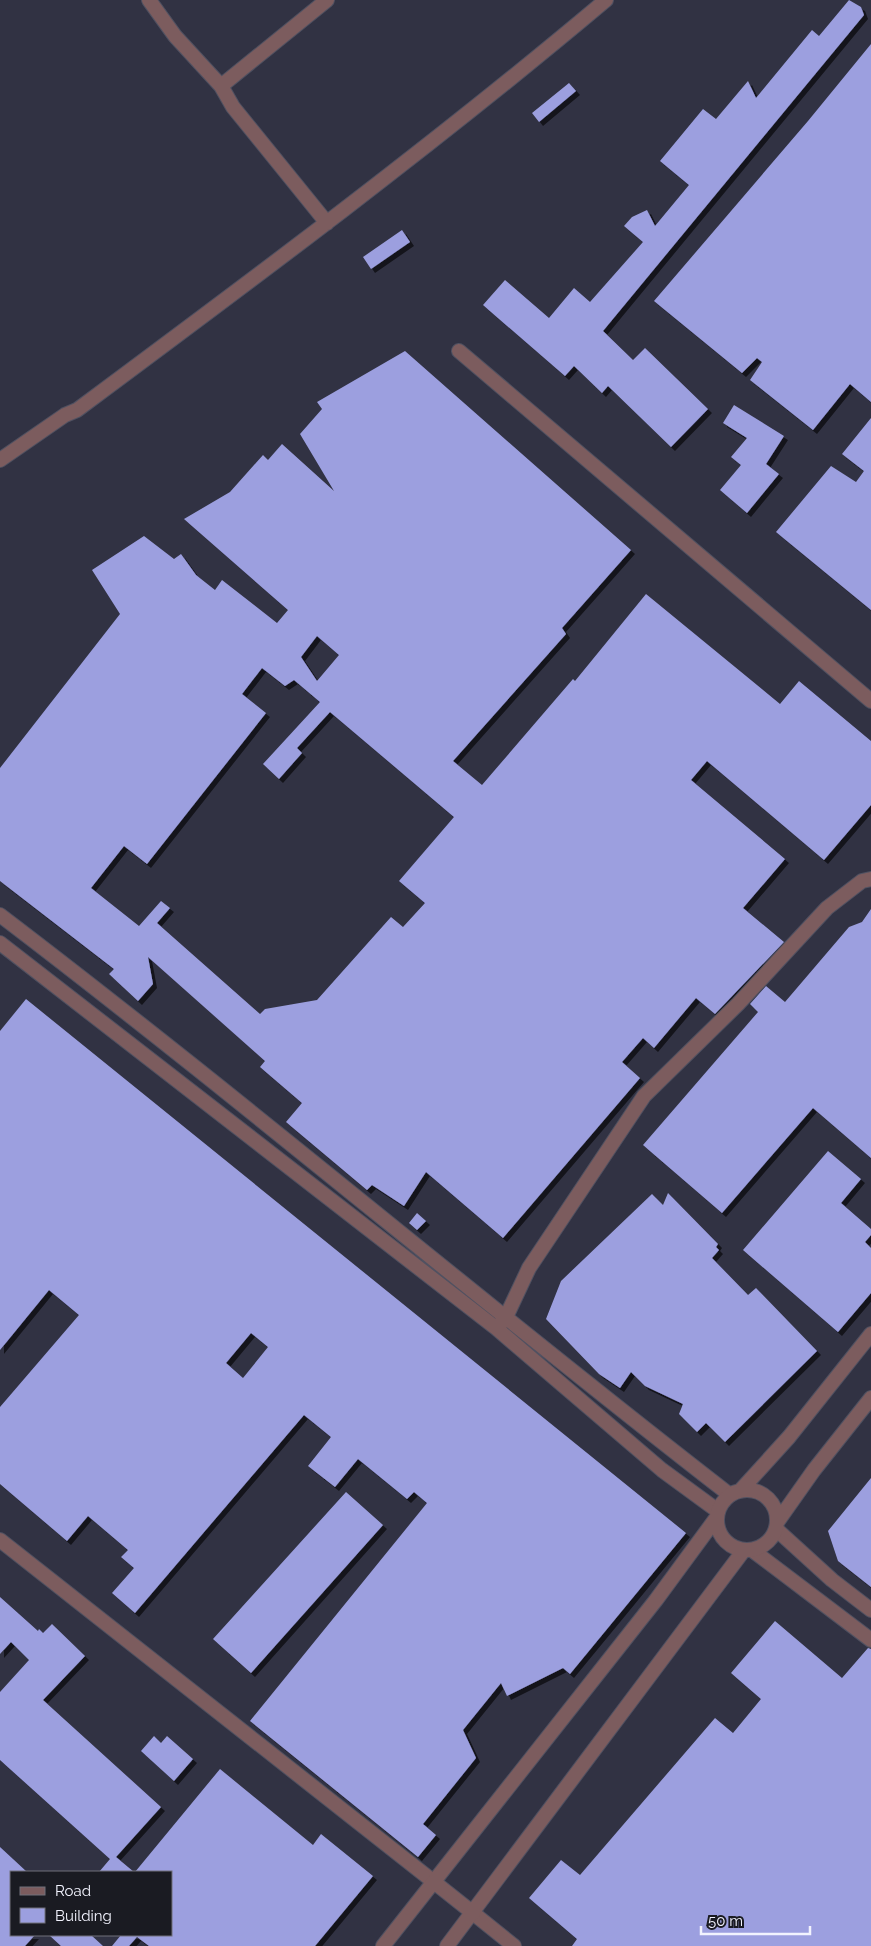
<svg xmlns="http://www.w3.org/2000/svg" width="871" height="1946" font-family="Raleway,sans-serif">
  <style>
    .building { fill: #9c9fdf; fill-rule: evenodd; filter: url(#shadow) }
    .lines { fill: none; stroke-linecap: round; stroke-linejoin: round }
    .minor-casing { stroke: #505161; stroke-width: 16 }
    .tertiary-casing { stroke: #505161; stroke-width: 16 }
    .minor { stroke: #7c5c5e; stroke-width: 14 }
    .tertiary { stroke: #7c5c5e; stroke-width: 14 }
  </style>
  <defs>
    <filter id="shadow"><feDropShadow dx="4" dy="4" stdDeviation="0" flood-color="#0009"/></filter>
  </defs>
  <rect width="100%" height="100%" fill="#313243"/>
  <path class="building" d="M849 0 861 7 864 15 603 331 633 360 645 348 708 409 671 447 608 386 602 393 574 366 565 376 483 305 505 280 549 318 574 288 590 302 643 242 624 226 632 217 647 210 655 226 689 185 660 161 703 109 716 119 748 81 756 98 812 30 819 36Z
    M871 44V402L850 384 813 430 750 380 762 362 757 358 742 373 654 301 808 121Z
    M569 83 576 91 539 122 532 113Z
    M402 230 410 242 371 269 363 257Z
    M405 351 631 550 562 628 566 634 453 761 482 785 573 679 575 681 646 594 780 704 799 681 871 741V805L824 860 707 761 691 780 785 859 743 908 784 942 715 1014 696 998 654 1048 643 1038 622 1062 640 1078 503 1238 426 1172 404 1206 372 1185 367 1190 286 1122 302 1103 260 1067 265 1061 148 957 153 984 138 1001 109 974 114 969 0 881V768L120 614 92 570 144 536 174 559 181 554 196 575 215 590 222 580 277 623 288 610 184 519 230 492 263 455 268 460 282 444 334 491 300 434 322 409 317 402ZM317 636 339 655 317 681 301 657ZM262 668 285 686 294 680 320 702 263 764 279 779 302 753 297 748 330 712 454 817 399 881 425 903 403 927 391 917 317 1000 265 1009 260 1014 157 923 170 908 161 901 139 926 91 888 124 846 147 864 266 713 242 694Z
    M734 405 784 436 766 464 779 474 747 513 720 490 741 465 731 457 747 438 723 423Z
    M871 418V610L776 532 831 466 856 482 864 471 842 454Z
    M871 909V1158L813 1108 722 1213 643 1145 758 1012 750 1004 766 986 785 1002 849 927 862 922Z
    M26 999 686 1533 570 1674 563 1668 507 1696 501 1683 463 1730 476 1758 423 1824 436 1835 418 1857 250 1721 427 1503 414 1492 407 1499 358 1459 335 1487 308 1466 331 1437 304 1415 135 1613 112 1593 134 1568 121 1557 128 1550 88 1516 67 1541 0 1484V1407L79 1315 49 1290 0 1350V1031ZM251 1333 268 1347 243 1378 226 1363Z
    M828 1151 861 1179 841 1203 871 1229V1235L865 1242 871 1248V1293L838 1332 743 1250Z
    M668 1193 718 1244 716 1247 719 1250 712 1258 748 1295 756 1288 817 1351 725 1442 706 1423 697 1432 679 1414 683 1404 645 1386 631 1372 620 1388 599 1374 546 1319 561 1281 652 1194 663 1205Z
    M417 1213 426 1221 417 1230 409 1223Z
    M871 1478V1587L838 1561 828 1531Z
    M346 1492 383 1525 251 1673 213 1639Z
    M0 1597 38 1631 39 1629 43 1633 52 1624 85 1656 43 1700 161 1807 116 1857 134 1872H99L110 1859 0 1760V1692L29 1660 11 1642 0 1654Z
    M775 1621 842 1678 868 1648 871 1649V1946H572L577 1939 529 1898 561 1860 580 1875 715 1718 733 1733 761 1699 731 1673Z
    M154 1736 161 1743 167 1736 193 1759 174 1781 141 1751Z
    M220 1769 313 1845 321 1834 373 1876 315 1946H149L137 1937 129 1946H112L121 1935H171V1872H135Z
    M0 1847 27 1872H11V1935H35L25 1946H0Z
    M49 1935H91L103 1946H61Z"/>
  <g class="lines">
    <defs>
      <path id="minor" d="M149 0 175 36 221 86 233 107 327 223
        M221 86 327 0
        M459 351 871 701
        M0 460 65 415 77 410C256 277 435 144 606 0
        M0 915C247 1103 484 1305 730 1495
        M0 943 496 1328 662 1470 718 1511
        M500 1324 505 1319 529 1268 644 1096 738 1004 827 908 862 881 871 879
        M776 1529 832 1580 871 1610
        M0 1540 434 1882
        M752 1550 871 1640
        M473 1913 514 1946"/>
      <path id="tertiary" d="M717 1520a30 30 0 1 1 60 0a30 30 0 1 1-60 0Z
        M740 1491 789 1437 871 1334
        M778 1521 814 1470 871 1398
        M434 1882 473 1913
        M383 1946 656 1600 717 1517
        M447 1946 744 1550"/>
    </defs>
    <use href="#minor" class="minor-casing"/>
    <use href="#tertiary" class="tertiary-casing"/>
    <use href="#minor" class="minor"/>
    <use href="#tertiary" class="tertiary"/>
  </g>
  <rect x="10" y="1871" width="162" height="65" fill="#1a1b22" stroke="#70717a"/>
  <rect x="20" y="1887" width="25" height="8" fill="#7c5c5e" stroke="#70717a"/>
  <text x="55" y="1896" font-size="15" fill="#f2f3fe">Road</text>
  <rect x="20" y="1908" width="25" height="15" fill="#9c9fdf" stroke="#70717a"/>
  <text x="55" y="1921" font-size="15" fill="#f2f3fe">Building</text>
  <path d="M701 1926v8h109v-8" fill="none" stroke="#f2f3fe" stroke-width="2.5"/>
  <text x="708" y="1926" font-size="15" fill="#f2f3fe" stroke="#1a1b22" stroke-width="4" paint-order="stroke">50 m</text>
</svg>
